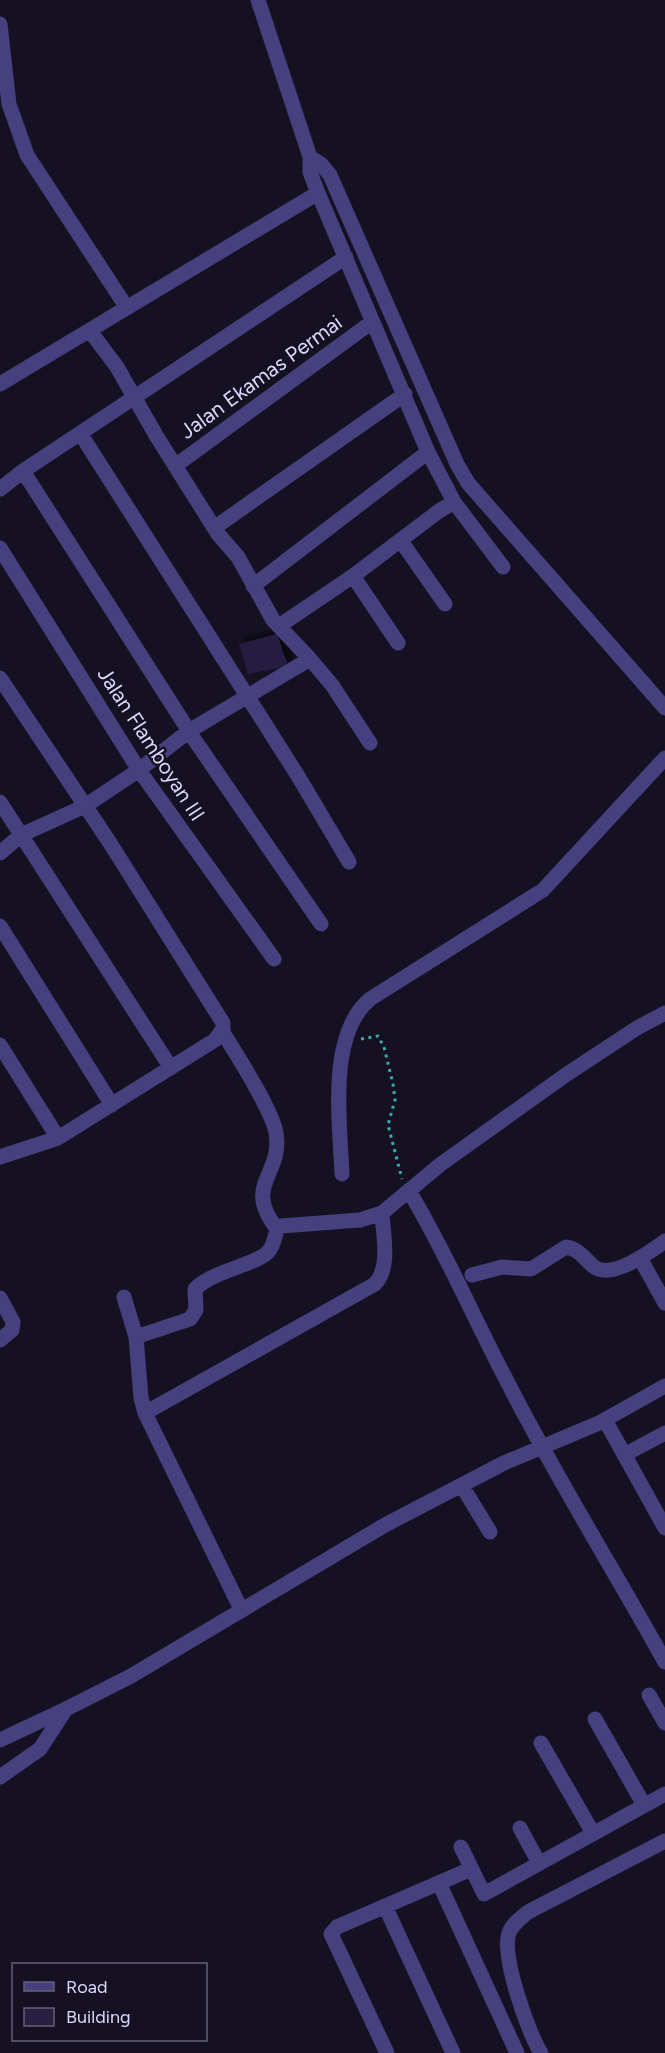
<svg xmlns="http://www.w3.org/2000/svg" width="665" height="2053" font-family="Figtree,sans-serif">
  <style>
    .building { fill: #281f42; filter: url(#shadow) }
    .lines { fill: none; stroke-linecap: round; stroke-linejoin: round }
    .path { stroke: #3babaa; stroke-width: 3; stroke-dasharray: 3 4.5; stroke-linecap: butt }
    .minor { stroke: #46417e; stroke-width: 15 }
    .labels { text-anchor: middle; stroke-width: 5; stroke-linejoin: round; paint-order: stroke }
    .street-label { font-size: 21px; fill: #ddd7fb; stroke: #151123 }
  </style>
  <defs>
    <filter id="shadow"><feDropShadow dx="5.5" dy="-5.5" stdDeviation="3" flood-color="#0009"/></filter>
  </defs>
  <rect width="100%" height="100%" fill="#151123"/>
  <path class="building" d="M277 634 288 666 248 674 239 644Z"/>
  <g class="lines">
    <path class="path" d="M361 1039 378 1036 384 1047 393 1084 395 1100 388 1125 402 1179"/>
    <path class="minor" d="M258 0 310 157V172L318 193 428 452 454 502
      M0 24 9 104 27 155 127 308
      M310 157 321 164 330 175 457 464 468 483 665 708
      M90 331 117 367 157 437 218 534 238 557 273 620 310 659
      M0 384 318 193
      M80 433 298 776 349 862
      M175 466 372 322
      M23 471 194 739 321 924
      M0 489 23 471 346 257
      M214 528 405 394
      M401 541 445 604
      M0 548 139 770 274 959
      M253 586 428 452
      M279 626 353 576
      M398 643 353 576 439 511 454 502 503 567
      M0 678 110 843 223 1023V1029L215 1040 58 1138 0 1157
      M0 802 171 1068
      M0 853 21 835 85 806 139 770 189 731 310 659 332 685 370 743
      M0 926 112 1105
      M222 1031C235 1052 273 1111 276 1133 283 1176 242 1184 277 1229
      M0 1045 58 1138
      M342 1174C340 1123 327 1035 370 999L543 890 665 758
      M409 1191C446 1252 475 1321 509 1385 557 1479 614 1570 665 1662
      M640 1258 665 1303
      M472 1275 502 1267 531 1269 566 1247C577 1248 584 1258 593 1266 610 1281 650 1252 665 1241
      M124 1297 136 1337 141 1398 145 1413 241 1609
      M0 1298 13 1322 12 1330 0 1340
      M136 1337 190 1319 196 1310 195 1289C214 1270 256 1265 268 1252 274 1246 275 1236 277 1229L281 1226 360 1220 382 1213 441 1164 567 1074 637 1028 665 1013
      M145 1413 375 1284C391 1267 383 1235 382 1213
      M605 1420 665 1528
      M624 1455 665 1433
      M462 1486 490 1532
      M649 1695 665 1723
      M595 1719 644 1805
      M0 1740 66 1709
      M541 1743 593 1833
      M0 1777 40 1749 66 1709 131 1676 385 1525 504 1463 599 1423 665 1386
      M520 1828 539 1863
      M461 1847 484 1894 665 1794
      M439 1883 517 2053
      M385 1906 453 2053
      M387 2053 331 1934 337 1927 471 1869
      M541 2053C528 2033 501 1955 509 1933 512 1924 521 1918 528 1912L665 1841"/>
  </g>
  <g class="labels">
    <g class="street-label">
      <text transform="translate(261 377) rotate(-36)" y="7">Jalan Ekamas Permai</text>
      <text transform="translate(151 744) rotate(57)" y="7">Jalan Flamboyan III</text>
    </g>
  </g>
  <rect x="12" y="1963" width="195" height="78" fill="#151123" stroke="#656079" stroke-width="1.5"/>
  <rect x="24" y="1982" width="30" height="9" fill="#46417e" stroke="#656079" stroke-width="1.5"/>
  <text x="66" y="1993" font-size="18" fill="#ddd7fb">Road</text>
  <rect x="24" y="2008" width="30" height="18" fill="#281f42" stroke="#656079" stroke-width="1.5"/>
  <text x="66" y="2023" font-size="18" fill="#ddd7fb">Building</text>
</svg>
